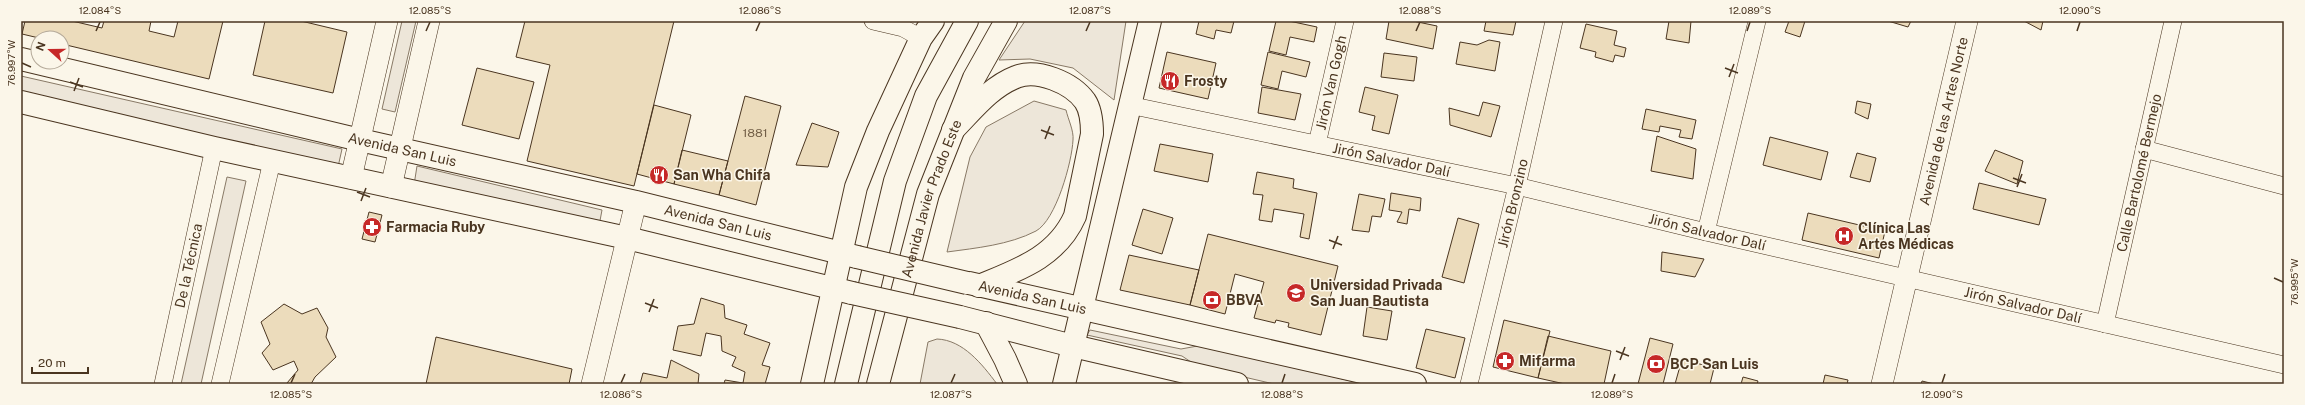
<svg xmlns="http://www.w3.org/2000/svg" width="2305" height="405" font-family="'Public Sans',sans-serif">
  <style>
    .green { fill: #ede6d9; stroke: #887966 }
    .building { fill: #ecdcbc; stroke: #4a3520 }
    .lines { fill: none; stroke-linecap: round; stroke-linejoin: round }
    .minor-casing { stroke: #4a3520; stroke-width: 18 }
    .tertiary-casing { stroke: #4a3520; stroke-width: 22 }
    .secondary-casing { stroke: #4a3520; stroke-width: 24 }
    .primary-casing { stroke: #4a3520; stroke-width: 24 }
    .motorway-casing { stroke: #4a3520; stroke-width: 24 }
    .minor { stroke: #fbf6e9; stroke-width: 17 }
    .tertiary { stroke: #fbf6e9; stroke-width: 21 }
    .secondary { stroke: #fbf6e9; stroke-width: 22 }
    .primary { stroke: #fbf6e9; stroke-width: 22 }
    .motorway { stroke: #fbf6e9; stroke-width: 22 }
    .secondary-bridge-casing { stroke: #4a3520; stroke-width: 24; stroke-linecap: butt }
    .secondary-bridge { stroke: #fbf6e9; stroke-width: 22 }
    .ticks { fill: none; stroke: #4a3520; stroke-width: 1.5 }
    .labels { text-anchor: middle; stroke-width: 3; stroke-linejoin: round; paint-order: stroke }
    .number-label { font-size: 12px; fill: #725f47 }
    .poi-label { font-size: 14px; font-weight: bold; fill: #4a3520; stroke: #fbf6e9; text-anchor: start }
    .street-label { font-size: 14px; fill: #4a3520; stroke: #fbf6e9 }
    .neatline { fill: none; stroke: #4a3520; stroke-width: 1.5 }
    .ticks-label { font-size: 10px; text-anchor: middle; fill: #4a3520 }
  </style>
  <rect width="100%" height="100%" fill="#fbf6e9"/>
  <path class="green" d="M402 21H416L395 112 382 109Z
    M1025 21H1126L1114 100 1073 68 1030 59 999 60Z
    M21 76 342 149 338 167 21 95Z
    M1034 101 1066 110C1068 119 1074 131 1073 140 1072 162 1056 220 1036 231 1009 245 976 248 947 252L970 157 986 127Z
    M417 166 602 210 599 226 414 185Z
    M227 177 246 181 201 384H181Z
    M1090 330 1181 349 1203 345 1363 384H1274L1197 366 1182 356 1087 335Z
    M937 339C963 340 982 364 997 384H920L928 342Z"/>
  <path class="building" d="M25 21H72L102 28 104 21H151L149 31 174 37 178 21H223L209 79 62 44V38H39L22 34Z
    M265 21H301L347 32 333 93 253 75Z
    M525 21H674L634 186 527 161 550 65 516 57Z
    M1199 21H1234L1231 33 1216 30 1214 39 1196 34Z
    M1276 21H1289L1317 27 1314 42 1290 37 1286 55 1269 51Z
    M1389 21H1413L1437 26 1433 49 1386 39Z
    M1486 21H1516L1513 35 1484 31Z
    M1669 21H1691L1689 43 1666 39Z
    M1789 21H1805L1800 37 1785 32Z
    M1888 21H1911L1908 27Z
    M2024 21H2043L2041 30Z
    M1586 24 1617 31 1614 45 1626 48 1624 57 1615 55 1613 62 1595 57 1596 52 1580 48Z
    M1489 40 1500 42 1495 71 1456 64 1460 42 1477 45Z
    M1167 52 1216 63 1208 99 1159 88Z
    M1268 52 1310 62 1306 77 1282 71 1278 89 1261 85Z
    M1384 53 1417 57 1414 81 1381 77Z
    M477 68 534 82 519 139 462 125Z
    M1262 87 1301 94 1295 120 1258 113Z
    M1365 87 1398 95 1389 134 1372 130 1375 116 1359 112Z
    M745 96 781 106 756 205 719 195Z
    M1857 101 1871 104 1868 119 1855 113Z
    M1483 102 1500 106 1491 137 1450 125 1449 108 1479 116Z
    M654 105 691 115 674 184 637 174Z
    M1646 109 1696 120 1692 139 1679 137 1681 130 1660 126 1659 132 1642 129Z
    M812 123 839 132 828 167 796 165Z
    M1657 136 1696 149 1693 179 1651 171Z
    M1770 137 1828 152 1821 180 1763 165Z
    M1160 144 1213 154 1208 182 1154 171Z
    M682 150 728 161 719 195 674 184Z
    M1995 150 2023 161 2017 184 1985 171Z
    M1857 153 1876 158 1870 182 1850 177Z
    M1257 172 1294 179 1293 188 1317 193 1309 239 1300 237 1304 214 1274 209 1272 222 1259 220 1263 195 1253 194Z
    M1979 183 2046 199 2039 225 1973 209Z
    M1391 193 1421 198 1420 211 1409 209 1407 224 1397 222 1402 212 1389 210Z
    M1359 194 1385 199 1381 217 1372 216 1369 232 1352 230Z
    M1143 209 1173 218 1162 254 1132 245Z
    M369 212 382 215 375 242 362 239Z
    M1808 213 1885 231 1879 258 1802 240Z
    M1458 218 1479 224 1464 283 1442 277Z
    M1208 234 1338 266 1321 335 1288 327 1289 323 1276 320 1275 323 1254 318 1264 282 1235 274 1225 314 1190 305Z
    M1662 252 1704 259 1695 277 1661 271Z
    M1129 255 1199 270 1190 305 1120 290Z
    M701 298 724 305 725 318 747 325 744 334 770 343 762 365 770 367 765 384H724L725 380 743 383 745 372 732 366 736 357 722 351 721 336 706 333 701 356 673 350 678 326 694 324Z
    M284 304 302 314 317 308 328 328 326 337 336 357 315 377 311 384H288L287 383 298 370 294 361 273 370 262 353 270 344 261 322Z
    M1367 307 1392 311 1387 340 1363 336Z
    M1504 320 1550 331 1538 378 1493 367Z
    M1426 329 1465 338 1455 378 1416 368Z
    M1548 336 1611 351 1604 384H1565L1538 378Z
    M436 337 572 369 569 384H426Z
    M1650 338 1673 344 1663 384H1638Z
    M1682 359 1714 368 1710 384H1675Z
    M671 360 699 374 698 384H640L643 373 667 378Z
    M1825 375 1848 380 1847 384H1823Z
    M1743 377 1758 381 1757 384H1741Z
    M1922 381 1934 384H1921Z"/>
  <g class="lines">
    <defs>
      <g id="minor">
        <path d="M873 21 903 28 921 38"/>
        <path id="s1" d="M1129 105 1517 186 1706 232 2284 365"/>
        <path id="s2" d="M1317 144 1345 21"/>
        <path d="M2144 149 2284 186"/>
        <path d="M1706 232 1757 21"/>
        <path id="s3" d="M2105 324 2173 21"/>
        <path id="s4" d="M163 384 214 148"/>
        <path d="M220 384 272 161"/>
        <path id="s5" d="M1469 384 1517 186 1554 21"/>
      </g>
      <g id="tertiary">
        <path d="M351 178 387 21"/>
        <path d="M391 187 429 21"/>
        <path d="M592 384 636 202"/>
        <path id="s6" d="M1882 384 1967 21"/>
      </g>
      <g id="secondary">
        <path id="s7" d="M21 59 360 140 636 202 857 257"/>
        <path d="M21 102 214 148 627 238 852 293"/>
        <path id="s8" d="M969 283 1415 384"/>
        <path d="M960 317 1073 346 1237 384"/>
      </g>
      <path id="primary" d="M812 384 856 187 878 131 921 38 933 21
        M1064 384 1150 21"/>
      <g id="motorway">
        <path d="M953 130C972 111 990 87 1016 77 1037 68 1072 83 1085 101 1091 110 1092 124 1092 134L1075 216C1057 257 1018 270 979 286"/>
        <path d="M986 323 1005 359 1016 384"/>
        <path d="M846 384 895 181 926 96 967 21"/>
        <path id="s9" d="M878 384 928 194 974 78 1006 21"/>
      </g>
    </defs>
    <use href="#minor" class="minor-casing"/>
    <use href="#tertiary" class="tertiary-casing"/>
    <use href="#secondary" class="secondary-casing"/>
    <use href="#primary" class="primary-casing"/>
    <use href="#motorway" class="motorway-casing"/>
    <use href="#minor" class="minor"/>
    <use href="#tertiary" class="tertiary"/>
    <use href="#secondary" class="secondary"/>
    <use href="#primary" class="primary"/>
    <use href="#motorway" class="motorway"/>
    <defs>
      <path id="secondary-bridge" d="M857 257 967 283
        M852 293 960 317"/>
    </defs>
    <use href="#secondary-bridge" class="secondary-bridge-casing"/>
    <use href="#secondary-bridge" class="secondary-bridge"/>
  </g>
  <path class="ticks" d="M96 31 100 22M426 31 430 22M756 31 760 22M1086 31 1090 22M1416 31 1420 22M1747 31 1750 22M2077 31 2080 22M22 63 31 67M1725 68 1738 73M1729 77 1734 64M70 82 83 87M74 91 79 78M1041 130 1054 135M1045 139 1050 126M2013 178 2026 183M2017 187 2022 174M357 192 370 197M361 201 366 188M1329 240 1342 245M1333 249 1338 236M2274 278 2283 282M645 303 658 308M649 312 654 299M1616 351 1629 356M1620 360 1625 347M291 383 295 374M621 383 625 374M951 383 955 374M1282 383 1285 374M1612 383 1615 374M1942 383 1945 374"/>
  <defs>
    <symbol id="restaurant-disc" viewBox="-11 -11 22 22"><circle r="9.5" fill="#c62828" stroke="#fbf6e9"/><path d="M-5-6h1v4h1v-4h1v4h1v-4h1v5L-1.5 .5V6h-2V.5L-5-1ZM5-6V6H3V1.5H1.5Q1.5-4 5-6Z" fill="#fff"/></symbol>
    <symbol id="pharmacy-disc" viewBox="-11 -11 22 22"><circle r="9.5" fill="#c62828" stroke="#fbf6e9"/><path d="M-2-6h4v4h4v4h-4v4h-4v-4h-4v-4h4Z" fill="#fff"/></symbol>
    <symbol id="hospital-disc" viewBox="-11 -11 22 22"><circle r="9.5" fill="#c62828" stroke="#fbf6e9"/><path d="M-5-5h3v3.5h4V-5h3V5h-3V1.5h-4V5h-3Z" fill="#fff"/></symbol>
    <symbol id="university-disc" viewBox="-11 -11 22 22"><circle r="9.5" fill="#c62828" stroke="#fbf6e9"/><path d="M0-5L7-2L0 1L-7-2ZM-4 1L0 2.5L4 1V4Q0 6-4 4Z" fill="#fff"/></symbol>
    <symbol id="bank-disc" viewBox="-11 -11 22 22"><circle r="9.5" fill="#c62828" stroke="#fbf6e9"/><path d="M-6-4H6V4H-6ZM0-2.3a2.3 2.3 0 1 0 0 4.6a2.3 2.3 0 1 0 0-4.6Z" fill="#fff"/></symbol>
  </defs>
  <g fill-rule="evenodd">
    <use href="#restaurant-disc" x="1159" y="70" width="22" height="22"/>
    <use href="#restaurant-disc" x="648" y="164" width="22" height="22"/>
    <use href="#pharmacy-disc" x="361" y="216" width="22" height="22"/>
    <use href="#hospital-disc" x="1833" y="225" width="22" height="22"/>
    <use href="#university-disc" x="1285" y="282" width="22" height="22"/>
    <use href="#bank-disc" x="1201" y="289" width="22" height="22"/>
    <use href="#pharmacy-disc" x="1494" y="350" width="22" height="22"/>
    <use href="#bank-disc" x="1645" y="353" width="22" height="22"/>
  </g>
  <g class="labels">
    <g class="number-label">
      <text x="755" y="137">1881</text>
    </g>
    <g class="poi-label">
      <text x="1184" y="86">Frosty</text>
      <text x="673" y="180">San Wha Chifa</text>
      <text x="386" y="232">Farmacia Ruby</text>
      <text x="1858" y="233">Clínica Las<tspan x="1858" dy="16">Artes Médicas</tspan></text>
      <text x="1310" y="290">Universidad Privada<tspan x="1310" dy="16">San Juan Bautista</tspan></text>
      <text x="1226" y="305">BBVA</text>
      <text x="1519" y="366">Mifarma</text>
      <text x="1670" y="369">BCP San Luis</text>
    </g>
    <g class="street-label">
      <text dy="5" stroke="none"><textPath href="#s2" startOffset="63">Jirón Van Gogh</textPath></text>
      <text dy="5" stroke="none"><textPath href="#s6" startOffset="270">Avenida de las Artes Norte</textPath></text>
      <text dy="5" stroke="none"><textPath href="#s7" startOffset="392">Avenida San Luis</textPath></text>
      <text dy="5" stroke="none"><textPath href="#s1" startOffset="268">Jirón Salvador Dalí</textPath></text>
      <text dy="5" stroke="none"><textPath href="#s3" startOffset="155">Calle Bartolomé Bermejo</textPath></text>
      <text dy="5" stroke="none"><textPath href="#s9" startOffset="193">Avenida Javier Prado Este</textPath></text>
      <text dy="5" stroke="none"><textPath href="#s5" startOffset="186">Jirón Bronzino</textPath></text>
      <text dy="5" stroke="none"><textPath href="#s7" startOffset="716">Avenida San Luis</textPath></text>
      <text dy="5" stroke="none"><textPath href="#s1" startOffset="592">Jirón Salvador Dalí</textPath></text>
      <text dy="5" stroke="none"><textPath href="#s4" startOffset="121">De la Técnica</textPath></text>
      <text dy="5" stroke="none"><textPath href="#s8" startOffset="65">Avenida San Luis</textPath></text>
      <text dy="5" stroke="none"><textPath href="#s1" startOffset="916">Jirón Salvador Dalí</textPath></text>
    </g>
  </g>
  <rect width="2305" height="405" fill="none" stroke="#fbf6e9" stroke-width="44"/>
  <g transform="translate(50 50) rotate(291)"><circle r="19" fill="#fbf6e9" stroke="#b4a999"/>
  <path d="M0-3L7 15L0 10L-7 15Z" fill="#c62828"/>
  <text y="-6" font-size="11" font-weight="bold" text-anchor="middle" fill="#4a3520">N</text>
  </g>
  <path d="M32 367v6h56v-6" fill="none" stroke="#4a3520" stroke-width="2"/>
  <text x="38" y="367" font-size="12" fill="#4a3520" stroke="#fbf6e9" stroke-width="3" paint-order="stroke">20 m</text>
  <rect x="22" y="22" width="2261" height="361" class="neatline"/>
  <g class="ticks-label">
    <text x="100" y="14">12.084°S</text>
    <text x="430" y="14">12.085°S</text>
    <text x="760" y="14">12.086°S</text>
    <text x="1090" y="14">12.087°S</text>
    <text x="1420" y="14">12.088°S</text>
    <text x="1750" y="14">12.089°S</text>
    <text x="2080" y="14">12.090°S</text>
    <text transform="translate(11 63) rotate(-90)" y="4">76.997°W</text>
    <text transform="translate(2294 282) rotate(-90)" y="4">76.995°W</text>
    <text x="291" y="398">12.085°S</text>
    <text x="621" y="398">12.086°S</text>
    <text x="951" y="398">12.087°S</text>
    <text x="1282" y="398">12.088°S</text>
    <text x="1612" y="398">12.089°S</text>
    <text x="1942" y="398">12.090°S</text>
  </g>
</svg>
